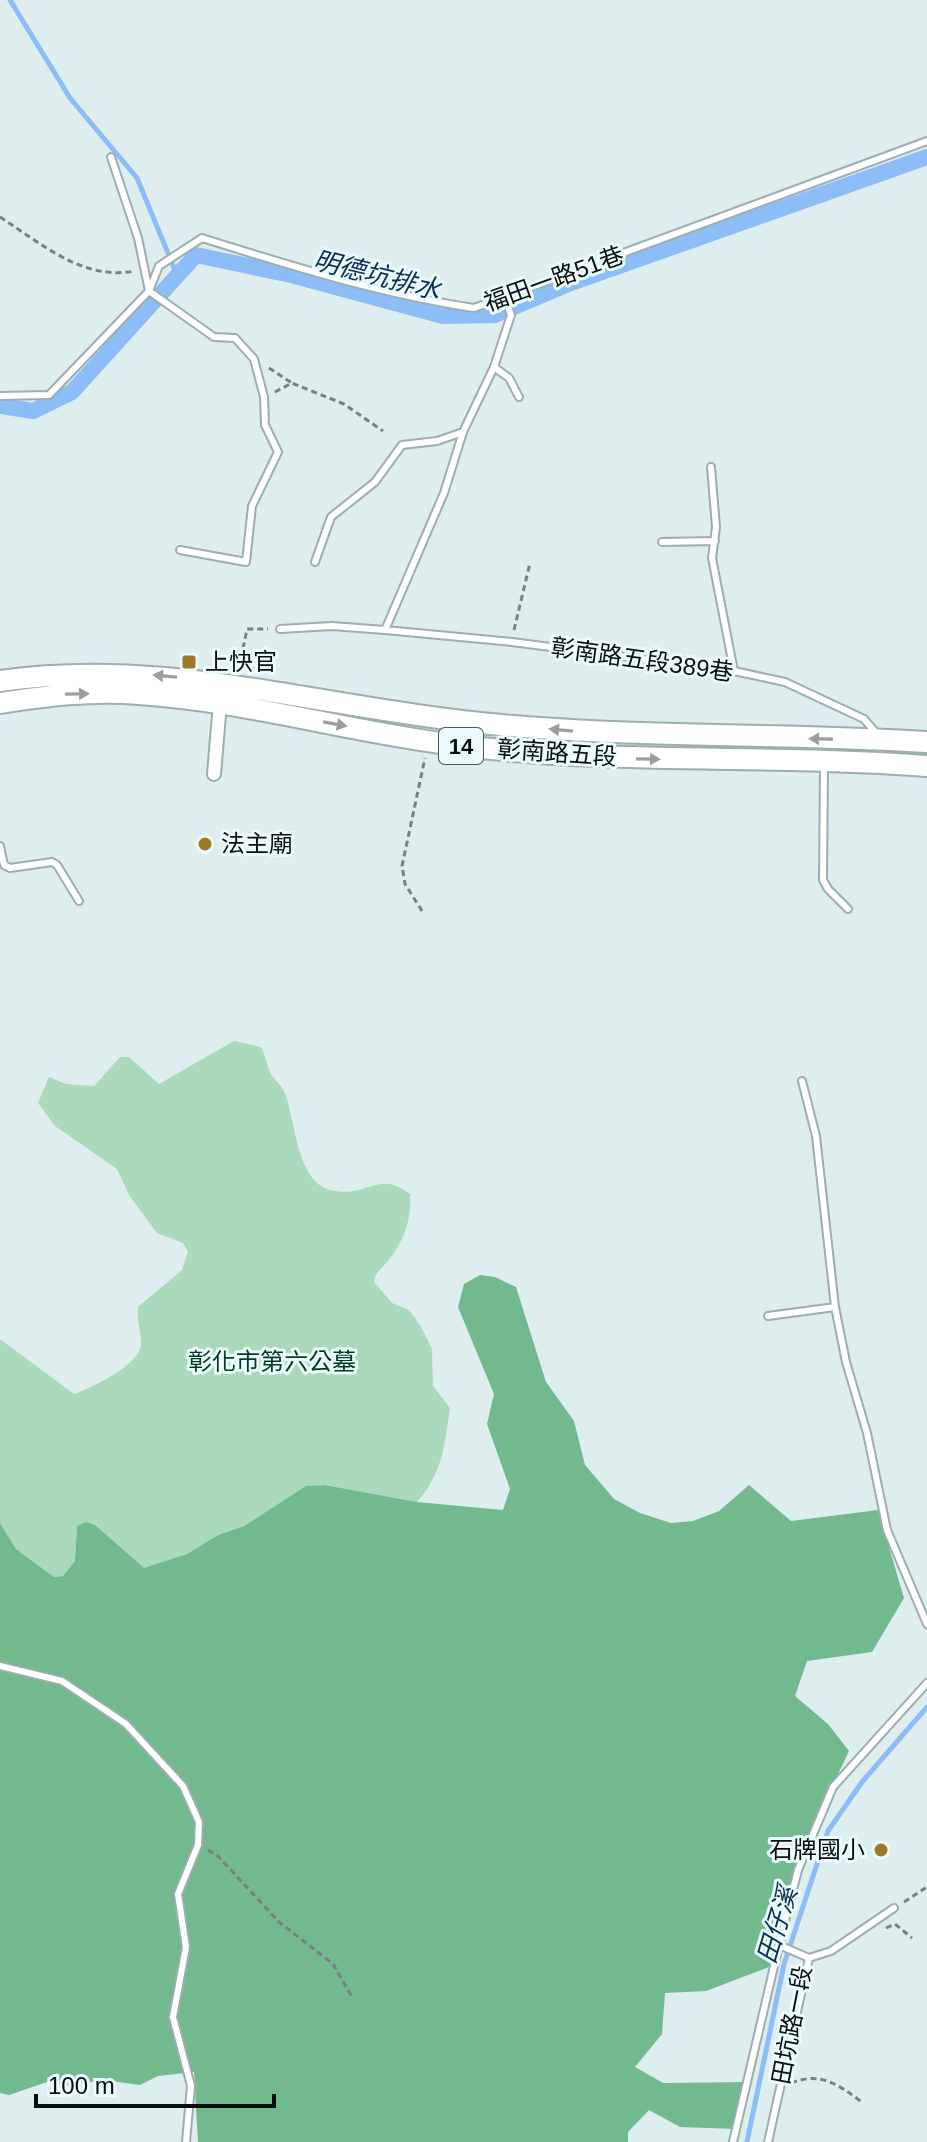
<svg xmlns="http://www.w3.org/2000/svg" width="927" height="2142" font-family="Arial,'Noto Sans TC',sans-serif">
  <style>
    .green { fill: #aadabb }
    .forest { fill: #72ba8e }
    .lines { fill: none; stroke-linecap: round; stroke-linejoin: round }
    .stream { stroke: #8cbdf7; stroke-width: 5 }
    .canal { stroke: #8cbdf7; stroke-width: 16 }
    .lane-casing { stroke: #9eadae; stroke-width: 10 }
    .street-casing { stroke: #9eadae; stroke-width: 16 }
    .primary-casing { stroke: #9eadae; stroke-width: 24 }
    .path { stroke: #778181; stroke-width: 3; stroke-dasharray: 6 4; stroke-linecap: butt }
    .lane { stroke: #fff; stroke-width: 6 }
    .street { stroke: #fff; stroke-width: 12 }
    .primary { stroke: #fff; stroke-width: 20 }
    .oneway { fill: #9d9f9f }
    .poi-dot { fill: #9e7925; stroke: #ebfafc; stroke-width: 3 }
    .labels { text-anchor: middle; stroke-width: 6; stroke-linejoin: round; paint-order: stroke }
    .shield { fill: #ebfafc; stroke: #4d5555; stroke-width: 2 }
    .shield-label { font-size: 22px; font-weight: bold; fill: #090e0e }
    .street-label { font-size: 24px; fill: #090e0e; stroke: #ebfafc }
    .poi-label { font-size: 24px; fill: #090e0e; stroke: #ebfafc; text-anchor: start }
    .park-label { font-size: 24px; fill: #003c20; stroke: #ebfafc }
    .water-label { font-size: 26px; font-style: italic; fill: #0c2e53; stroke: #ebfafc }
  </style>
  <rect width="100%" height="100%" fill="#deedee"/>
  <path class="green" d="M234 1041 261 1047C266 1056 267 1068 272 1076 276 1081 281 1085 284 1091 296 1117 295 1186 335 1191 370 1196 379 1170 410 1194 412 1219 404 1241 388 1261 381 1269 376 1271 374 1282L392 1303 409 1310 420 1325 432 1349 433 1386 450 1408C445 1445 442 1474 417 1502L325 1485 306 1486 244 1526 218 1535 187 1554 144 1569 77 1526 75 1561 63 1576 54 1577 16 1549 0 1523V1339L74 1394C91 1388 138 1366 141 1346 142 1333 136 1320 138 1307L182 1270 188 1252 183 1243 157 1233 129 1195 117 1169 55 1126 38 1103 49 1077 66 1084 94 1086 120 1057H129L159 1084Z"/>
  <path class="forest" d="M480 1275 495 1277 516 1287 546 1382 574 1421 585 1465 614 1499 640 1513 671 1523 693 1521 719 1511 749 1485 791 1521 878 1510 904 1598 872 1652 807 1661 795 1696 828 1724 849 1751 805 1844 777 1964 706 1991 665 1993 662 2034 635 2067 663 2083 748 2082 736 2129 680 2127 649 2110 628 2132V2142H198L194 2072 158 2076 140 2085 104 2080 66 2086 47 2082 9 2095 0 2093V1523L16 1549 54 1577 63 1576 75 1561 77 1526 86 1522 95 1525 144 1568 187 1554 218 1535 244 1526 306 1486 325 1485 417 1502 503 1510 510 1489 487 1424 494 1394 458 1307 464 1284Z"/>
  <g class="lines">
    <path class="stream" d="M10 0 70 98 137 178 177 275
      M747 2142 784 1964 828 1831 862 1782 927 1707"/>
    <path class="canal" d="M0 406 33 411 72 392 196 255 291 275 443 316 495 315 571 283 927 157"/>
    <defs>
      <path id="lane" d="M111 157 138 238 149 291 214 337 235 338 254 359 264 397 265 425 278 452 252 506 246 562 180 550
        M505 298 511 315 494 367 463 432 444 493 385 630 512 642 734 671 785 682 864 719 877 734
        M494 367 509 378 519 397
        M0 396 49 395 149 291 159 266 202 238C291 266 381 294 474 308L927 141
        M711 467 716 527 712 558 734 671
        M662 542 715 541
        M315 562 331 517 375 482 402 445 437 441 463 432
        M280 629 332 626 385 630
        M824 766 823 880 828 889 848 909
        M0 846 4 865 10 868 52 862 57 865 79 901
        M802 1081 816 1136 835 1307 846 1362 867 1433 887 1530 927 1624
        M768 1316 835 1307
        M0 1666 62 1681 126 1724 183 1786 199 1822 198 1845 178 1894 186 1947 173 2017 191 2086 186 2142
        M809 1958 831 1951 894 1908
        M733 2142 779 1945
        M768 2142 809 1958 779 1945 798 1870 833 1787 927 1683"/>
      <path id="street" d="M214 774 220 703 223 699"/>
      <path id="primary" d="M0 681C157 658 306 703 462 721 617 739 772 732 927 742
        M0 703C46 696 92 690 139 694 246 701 349 732 455 745 612 765 770 754 927 766"/>
    </defs>
    <use href="#lane" class="lane-casing"/>
    <use href="#street" class="street-casing"/>
    <use href="#primary" class="primary-casing"/>
    <path class="path" d="M0 217C42 244 83 281 135 271
      M269 368 292 383
      M275 392 292 383 344 404 383 431
      M514 630 530 563
      M239 668 247 629H268
      M422 911 405 884 402 866 425 758
      M208 1850 218 1856 279 1922 333 1964 352 1997
      M904 1902 927 1887
      M886 1928 895 1924 912 1938
      M791 2083C821 2071 839 2085 863 2103"/>
    <use href="#lane" class="lane"/>
    <use href="#street" class="street"/>
    <use href="#primary" class="primary"/>
  </g>
  <defs><path id="oneway-solid" d="M-6-.8H1V-3.2L6.5 0L1 3.2V.8H-6Z" transform="scale(2)"/></defs>
  <g class="oneway">
    <use href="#oneway-solid" transform="translate(165 676) rotate(-175)"/>
    <use href="#oneway-solid" transform="translate(77 694) rotate(-1)"/>
    <use href="#oneway-solid" transform="translate(335 724) rotate(10)"/>
    <use href="#oneway-solid" transform="translate(561 730) rotate(-175)"/>
    <use href="#oneway-solid" transform="translate(821 739) rotate(-179)"/>
    <use href="#oneway-solid" transform="translate(648 759) rotate(1)"/>
  </g>
  <g class="poi-dot">
    <rect x="181" y="654" width="16" height="16" rx="4"/>
    <circle cx="205" cy="844" r="8"/>
    <circle cx="881" cy="1850" r="8"/>
  </g>
  <g class="labels">
    <rect class="shield" x="439" y="728" width="44" height="36" rx="6"/>
    <g class="shield-label">
      <text x="461" y="754">14</text>
    </g>
    <g class="street-label">
      <text transform="translate(554 279) rotate(-20)" y="8">福田一路51巷</text>
      <text transform="translate(642 660) rotate(8)" y="8">彰南路五段389巷</text>
      <text transform="translate(557 753) rotate(4)" y="8">彰南路五段</text>
      <text transform="translate(792 2025) rotate(-79)" y="8">田坑路一段</text>
    </g>
    <g class="poi-label">
      <text x="205" y="670">上快官</text>
      <text x="221" y="852">法主廟</text>
      <text x="865" y="1858" text-anchor="end">石牌國小</text>
    </g>
    <g class="park-label">
      <text x="272" y="1370">彰化市第六公墓</text>
    </g>
    <g class="water-label">
      <text transform="translate(377 275) rotate(14)" y="9">明德坑排水</text>
      <text transform="translate(777 1925) rotate(-73)" y="9">田仔溪</text>
    </g>
  </g>
  <path d="M36 2094v12h238v-12" fill="none" stroke="#090e0e" stroke-width="4"/>
  <text x="48" y="2094" font-size="24" fill="#090e0e" stroke="#ebfafc" stroke-width="6" paint-order="stroke">100 m</text>
</svg>
